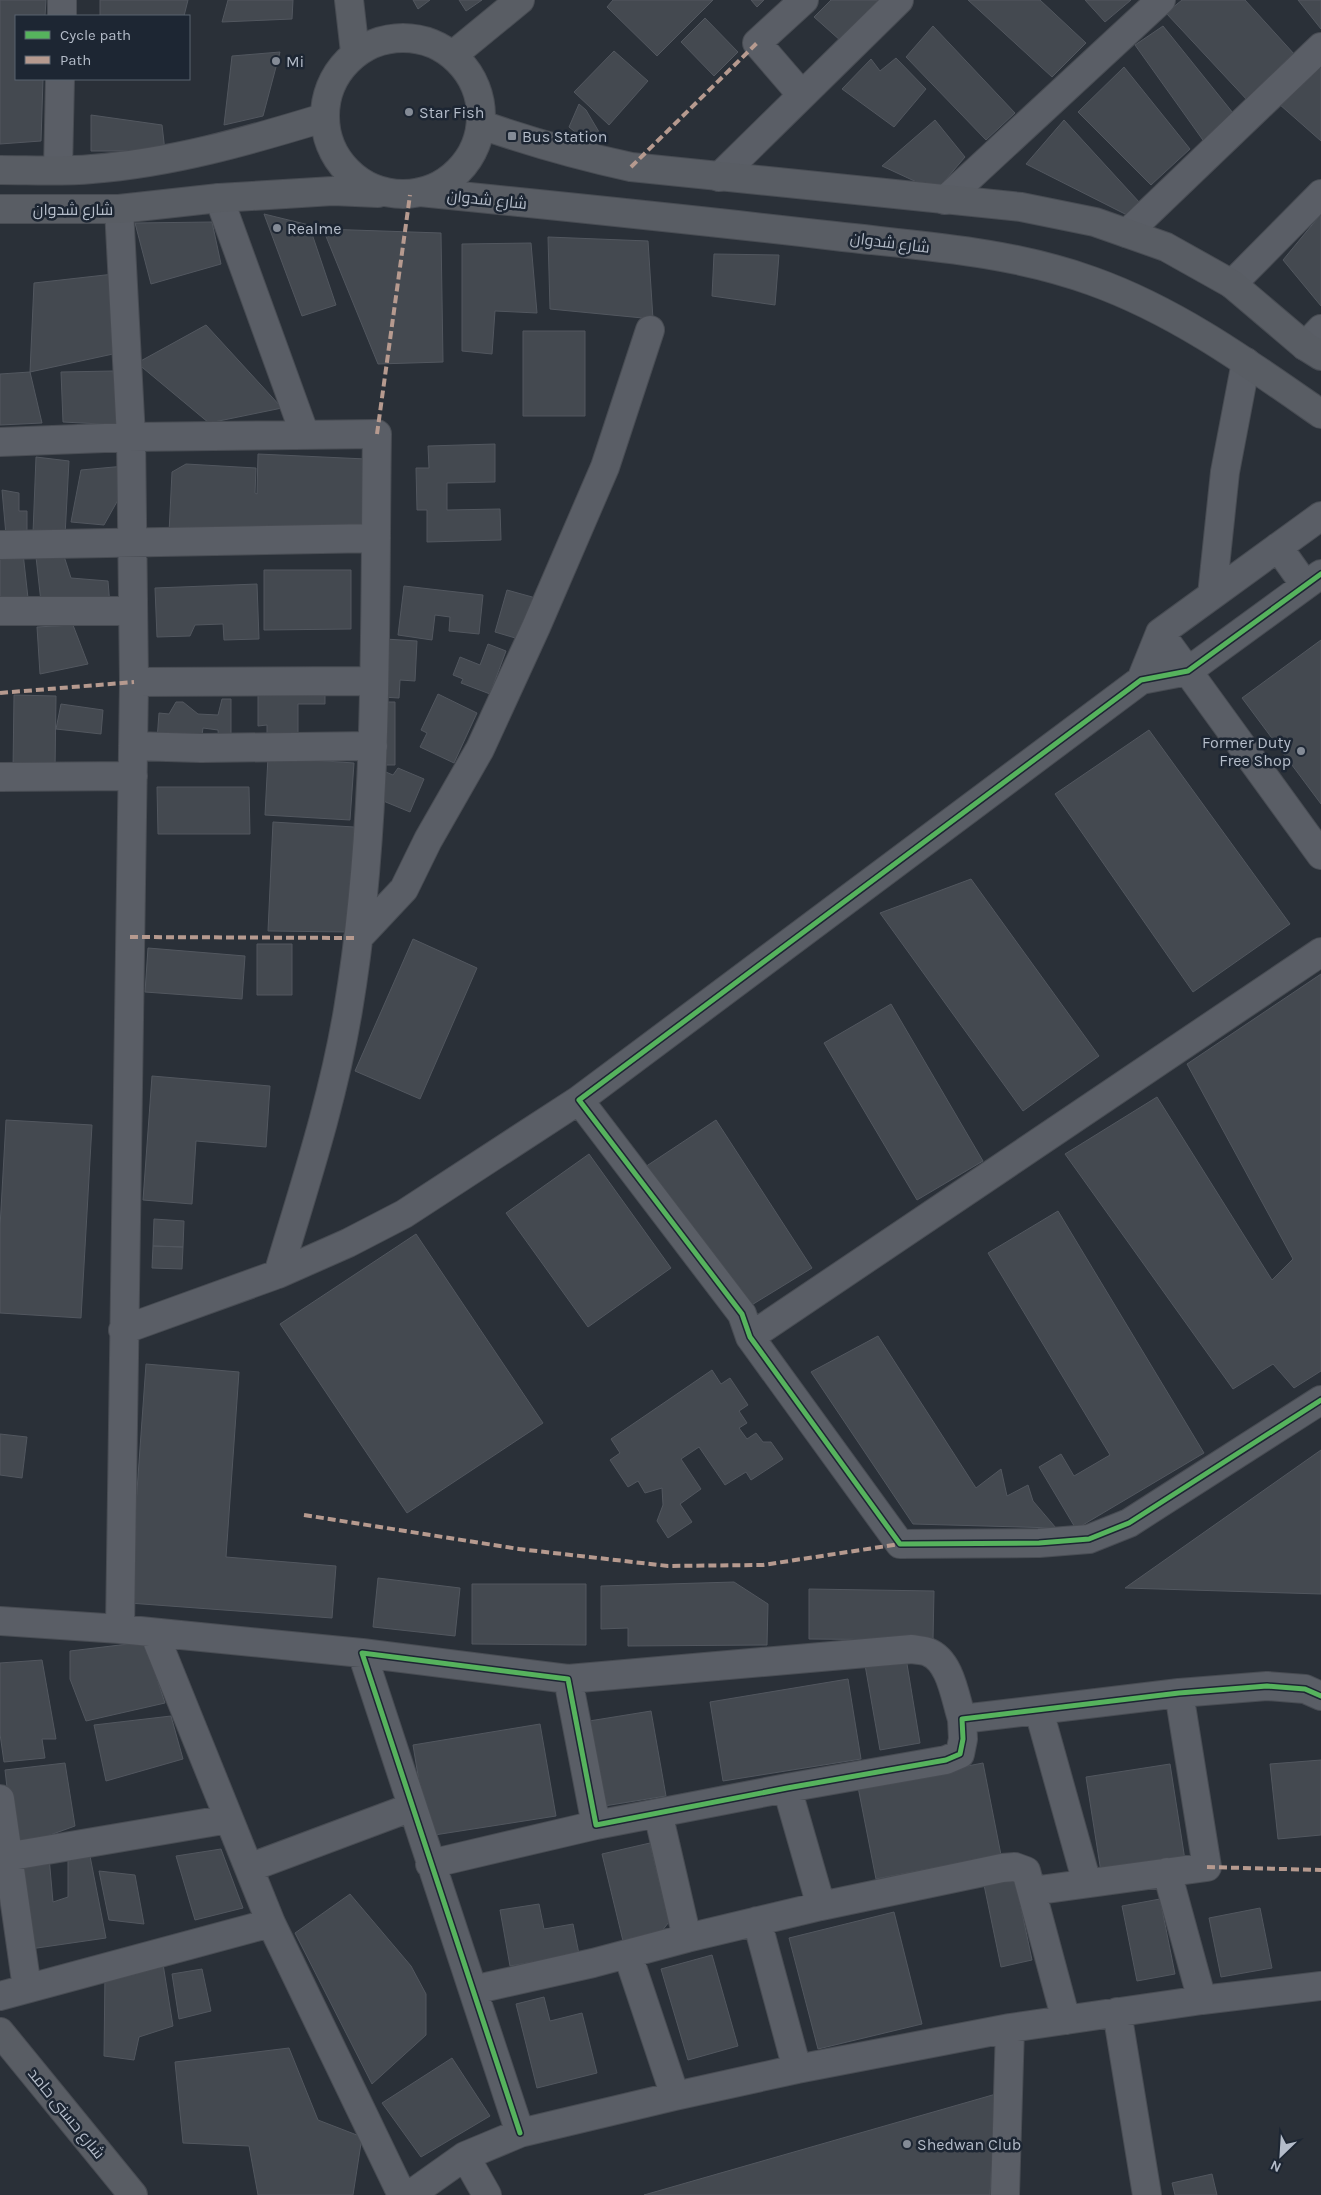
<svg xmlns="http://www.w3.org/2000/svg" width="1321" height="2195" font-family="Karla,Cairo,sans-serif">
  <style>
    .building { fill: #444950; stroke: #52575f }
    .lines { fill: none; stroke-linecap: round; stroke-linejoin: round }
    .street-casing { stroke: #484c53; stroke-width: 30 }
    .secondary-casing { stroke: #484c53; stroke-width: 30 }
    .street { stroke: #5a5e66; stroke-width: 28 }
    .secondary { stroke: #595d64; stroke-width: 28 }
    .quiet { stroke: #b69a8f; stroke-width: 4; stroke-dasharray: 8 4; stroke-linecap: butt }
    .cycleway-casing { stroke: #1d2633; stroke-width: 8 }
    .cycleway { stroke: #56b35d; stroke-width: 5 }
    .poi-dot { fill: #848b96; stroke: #1d2633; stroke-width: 2 }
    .labels { text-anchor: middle; stroke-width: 5; stroke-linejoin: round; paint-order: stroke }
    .poi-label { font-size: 16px; fill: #b4bcc9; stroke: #1d2633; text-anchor: start }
    .street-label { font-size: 16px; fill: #b4bcc9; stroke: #1d2633 }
  </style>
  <rect width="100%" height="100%" fill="#2a3038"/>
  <path class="building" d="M0 0H46L45 16H16V79H43L41 141 0 144Z
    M100 0H188L184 16H100Z
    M228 0H293L292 19 222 22Z
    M413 0H430L418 9Z
    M459 0H482L466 11Z
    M613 0H713L657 56 607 7Z
    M751 0H764L757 7Z
    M831 0H881L841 41 814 17Z
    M968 0H1040L1086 43 1052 77Z
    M1085 0H1131L1105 22Z
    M1182 0H1245L1295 55 1248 101 1166 13Z
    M1298 0H1321V29Z
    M705 18 738 52 714 76 681 42Z
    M933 26 1015 113 986 140 906 57Z
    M1163 26 1233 113 1205 143 1135 45Z
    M614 51 648 81 609 125 574 92Z
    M280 52 263 116 224 125 232 56Z
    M896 58 926 89 894 127 842 89 871 59 880 71Z
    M1321 65V141L1279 104Z
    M1124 67 1190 149 1151 185 1078 112Z
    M579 104 586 110 602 137 591 145 569 127Z
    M91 115 162 125 165 151H91Z
    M935 120 965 157 936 191 882 166Z
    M1064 120 1140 203 1131 217 1026 164Z
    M264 214 309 225 336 305 302 316Z
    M1321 214V306L1283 260Z
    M212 222 221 264 151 284 135 223Z
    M323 229 441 233 443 362 378 364Z
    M548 237 648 241 653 319 550 309Z
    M531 243 537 313 495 311 492 354 462 351V244Z
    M714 254 779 255 775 305 712 296Z
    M114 274 113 354 30 372 34 283Z
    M206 325 282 408 209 423 137 363Z
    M523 331H585V416H523Z
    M113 371 120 425 63 422 61 372Z
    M30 372 42 423 0 425V374Z
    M495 444V482L447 483V510L500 509 501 540 427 542V510H417L416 468H429L428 446Z
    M258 454 366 459 361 534 169 533 172 472 186 464 256 468 255 493 257 494Z
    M36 457 69 461 65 536 33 533Z
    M125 466 123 491 104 525 71 522 81 470Z
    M2 490 19 493V511H27V536L6 535Z
    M0 551 23 553 28 598 0 597Z
    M63 553 71 578 108 581 110 606 41 602 36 557Z
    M264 570H351V629L264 630Z
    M257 584 259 639 224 640 223 624 195 625 190 636 157 637 155 588Z
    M404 586 483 595 479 634 449 631 450 617 435 615 432 640 398 635Z
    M507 590 543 600 522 640 495 632Z
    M73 625 88 664 40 674 37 627Z
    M385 639 417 641 415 681 400 680 399 698 382 697Z
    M1321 640V804L1242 698Z
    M488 644 506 651 490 694 461 683 463 679 453 675 460 657 480 665Z
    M258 692 325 693V704H298V740L267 743V725L258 726Z
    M438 694 477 713 454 763 420 747 427 733 421 730Z
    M14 695 56 696 55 771 13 770Z
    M222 699H231V744H219L218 730 203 728 201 742 157 740 159 713 169 714 176 702H183L198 714 218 715Z
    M382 702H395V765H382Z
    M61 704 103 710 101 734 56 729Z
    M1149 730 1290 924 1193 992 1055 794Z
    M268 757 354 763 350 820 265 815Z
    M398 768 424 779 410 812 376 798 381 770 393 775Z
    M157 787H249L250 834H158Z
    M273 822 354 827 349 932 268 931Z
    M971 879 1099 1056 1023 1111 880 913Z
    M413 939 477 968 420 1099 355 1071Z
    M257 944H292V995H257Z
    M148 948 245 956 242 999 145 992Z
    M1321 974V1371L1294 1388 1273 1364 1233 1389 1065 1154 1157 1097 1272 1280 1293 1259 1187 1064Z
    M891 1004 983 1161 917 1200 824 1043Z
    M152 1076 270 1086 266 1147 196 1141 192 1204 143 1200Z
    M6 1120 92 1125 81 1318 0 1313V1227Z
    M716 1120 812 1268 750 1306 645 1167Z
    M589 1154 671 1268 588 1327 506 1213Z
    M1058 1211 1204 1453 1076 1529 1039 1467 1061 1454 1074 1476 1110 1455 988 1253Z
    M154 1219 184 1221 183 1247 153 1246Z
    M416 1234 543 1423 407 1513 280 1324Z
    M153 1246 183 1247 182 1269 152 1268Z
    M878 1336 976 1488 1001 1469 1007 1496 1028 1485 1033 1501 1056 1528 913 1524 811 1372Z
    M146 1364 239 1372 226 1557 336 1566 332 1618 129 1603Z
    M712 1370 721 1384 730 1378 748 1405 739 1411 747 1423 739 1428 747 1439 756 1433 763 1442H771L783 1459 751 1480 746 1472 725 1485 699 1447 681 1459 701 1489 680 1504 692 1522 668 1538 657 1521 663 1505 662 1488 645 1493 638 1481 628 1487 610 1460 620 1453 611 1439Z
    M0 1434 27 1437 22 1478 0 1475Z
    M1321 1450V1594L1125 1588Z
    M378 1578 460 1588 455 1636 373 1627Z
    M734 1582 768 1604 767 1645 628 1646V1628L601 1629V1586Z
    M472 1584H586V1645L472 1644Z
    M809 1589 934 1591 933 1640 809 1639Z
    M145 1642 165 1703 86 1721 70 1679V1651Z
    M906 1658 920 1743 880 1750 865 1665Z
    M42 1660 56 1739H42L45 1758 4 1762 0 1734V1663Z
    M848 1679 861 1759 723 1781 710 1702Z
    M651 1711 666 1796 598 1807 583 1722Z
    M171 1716 183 1759 106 1781 94 1725Z
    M540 1724 556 1816 428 1836 413 1745Z
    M1321 1760V1835L1278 1839 1270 1764Z
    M65 1763 75 1826 14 1848 5 1770Z
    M983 1763 1001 1855 876 1879 858 1787Z
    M1170 1764 1185 1860 1101 1872 1086 1777Z
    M650 1843 669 1922 661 1932 623 1941 602 1854Z
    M221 1849 243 1908 195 1920 176 1856Z
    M89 1851 106 1938 30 1949 15 1863 49 1857 53 1902 68 1897V1852Z
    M99 1871 135 1875 144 1924 109 1920Z
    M1014 1874 1032 1960 1001 1967 983 1880Z
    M350 1894 411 1966 426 1994V2035L372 2084 295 1933Z
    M1160 1899 1175 1974 1137 1981 1122 1906Z
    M539 1904 544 1929 573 1924 579 1954 510 1966 500 1910Z
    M1260 1908 1272 1968 1221 1977 1209 1918Z
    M894 1912 922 2024 818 2049 789 1938Z
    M712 1955 738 2046 688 2060 661 1969Z
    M163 1964 173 2026 139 2037 134 2060 104 2056 105 1973Z
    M202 1969 211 2011 179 2019 172 1974Z
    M544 1997 550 2021 582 2013 597 2073 537 2088 516 2004Z
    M289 2048 318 2120 362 2137 353 2195H258L249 2146 183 2143 175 2062Z
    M452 2058 490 2116 421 2157 382 2103Z
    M996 2094 990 2195H644Z
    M1212 2174 1217 2195H1175L1172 2183Z"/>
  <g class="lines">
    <defs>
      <path id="street" d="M62 16V0
        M801 94 757 43 804 0
        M58 170 60 79
        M719 177 899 0
        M219 198 305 435
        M945 200 1161 0
        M119 209 131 437 134 682 120 1629
        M1127 233 1321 47
        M1232 284 1321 194
        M1305 346 1321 329
        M0 442 131 437 377 434C374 626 380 820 348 1010 333 1100 304 1187 278 1274L123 1330
        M0 545 376 538
        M1278 547 1305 585
        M1321 574 1188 671 1141 680 579 1100 742 1314 750 1337 900 1544 1039 1543 1089 1539 1129 1523 1321 1400
        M1212 595 1225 472 1246 362
        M0 611H132
        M1160 633 1321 855
        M1141 680 1160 633 1321 516
        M134 682 374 681
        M133 746 201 748 373 746
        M0 777 133 776
        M358 938 404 889 428 840 480 749 536 627 605 467 650 330
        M278 1274 348 1243 404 1214 579 1100
        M750 1337 1321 952
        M0 1621 120 1629 362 1653
        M154 1633 271 1923 402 2195
        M568 1679 912 1649C917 1650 924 1650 928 1652 951 1661 955 1698 962 1719
        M1039 1711 1087 1883
        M787 1788 821 1906
        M0 1799 27 1988
        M658 1813 687 1938
        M0 1858 229 1819
        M430 1864 596 1825
        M249 1868 412 1807
        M1167 1872 1202 2000
        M1032 1891 1207 1867 1179 1693
        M757 1921 797 2069
        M628 1955 675 2096
        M473 1990 593 1963 687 1938 821 1906 1002 1868 1015 1867 1026 1871 1066 2020
        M0 1996 271 1923
        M1117 2012 1147 2195
        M520 2133 362 1653 568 1679 596 1825 787 1788 946 1760 960 1754 963 1739 962 1719 1179 1693 1267 1686 1305 1689 1321 1696
        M465 2156 487 2195
        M410 2195 465 2156 520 2133 675 2096 797 2069 1010 2028 1202 2000 1321 1986
        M1005 2195 1010 2028"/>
      <path id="secondary" d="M349 0 355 52
        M325 116a78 78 0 1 1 156 0a78 78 0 1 1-156 0Z
        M453 55 520 0
        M482 125C531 142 580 156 631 167L1021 207 1095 222 1166 247 1232 284 1305 346 1321 356
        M0 170C30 170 62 172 92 169 171 163 248 141 323 118
        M420 192C559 206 697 220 835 236 921 246 1010 251 1092 281 1176 311 1248 363 1321 414
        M0 209H119L219 198 333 191 378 193
        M0 2032 133 2195"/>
    </defs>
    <use href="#street" class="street-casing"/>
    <use href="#secondary" class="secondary-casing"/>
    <use href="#street" class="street"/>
    <use href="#secondary" class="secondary"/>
    <path class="quiet" d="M631 167 757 43
      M377 434 410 195
      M0 693 134 682
      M130 937 358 938
      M304 1515 519 1549 668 1566 763 1565 900 1544
      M1207 1867 1321 1870"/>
    <defs>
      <path id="cycleway" d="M1321 574 1188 671 1141 680 579 1100 742 1314 750 1337 900 1544 1039 1543 1089 1539 1129 1523 1321 1400
        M520 2133 362 1653 568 1679 596 1825 787 1788 946 1760 960 1754 963 1739 962 1719 1179 1693 1267 1686 1305 1689 1321 1696"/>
    </defs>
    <use href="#cycleway" class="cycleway-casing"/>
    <use href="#cycleway" class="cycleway"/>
  </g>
  <g class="poi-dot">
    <circle cx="276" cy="61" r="5"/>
    <circle cx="409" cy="112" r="5"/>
    <rect x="507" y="131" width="10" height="10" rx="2.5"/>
    <circle cx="277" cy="228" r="5"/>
    <circle cx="1301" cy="751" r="5"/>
    <circle cx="907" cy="2144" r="5"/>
  </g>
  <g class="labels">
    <g class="poi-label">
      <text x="286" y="67">Mi</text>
      <text x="419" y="118">Star Fish</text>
      <text x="522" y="142">Bus Station</text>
      <text x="287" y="234">Realme</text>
      <text x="1291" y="748" text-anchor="end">Former Duty<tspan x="1291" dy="18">Free Shop</tspan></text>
      <text x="917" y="2150">Shedwan Club</text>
    </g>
    <g class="street-label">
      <text transform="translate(487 199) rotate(6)" y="6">شارع شدوان</text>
      <text x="73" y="215">شارع شدوان</text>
      <text transform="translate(890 242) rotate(7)" y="6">شارع شدوان</text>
      <text transform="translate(67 2113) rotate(51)" y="6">شارع حسنى حامد</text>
    </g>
  </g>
  <rect x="15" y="15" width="175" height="65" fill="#1d2633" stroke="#59626f"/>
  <rect x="25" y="31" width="25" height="8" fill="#56b35d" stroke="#59626f"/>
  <text x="60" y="40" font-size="15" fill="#b4bcc9">Cycle path</text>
  <rect x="25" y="56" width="25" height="8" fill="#b69a8f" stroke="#59626f"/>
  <text x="60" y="65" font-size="15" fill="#b4bcc9">Path</text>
  <g transform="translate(1281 2155) rotate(205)" stroke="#1d2633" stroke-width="4" paint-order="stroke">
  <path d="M0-4L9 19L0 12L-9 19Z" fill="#b4bcc9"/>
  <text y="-8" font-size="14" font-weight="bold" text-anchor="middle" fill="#b4bcc9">N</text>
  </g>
</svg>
